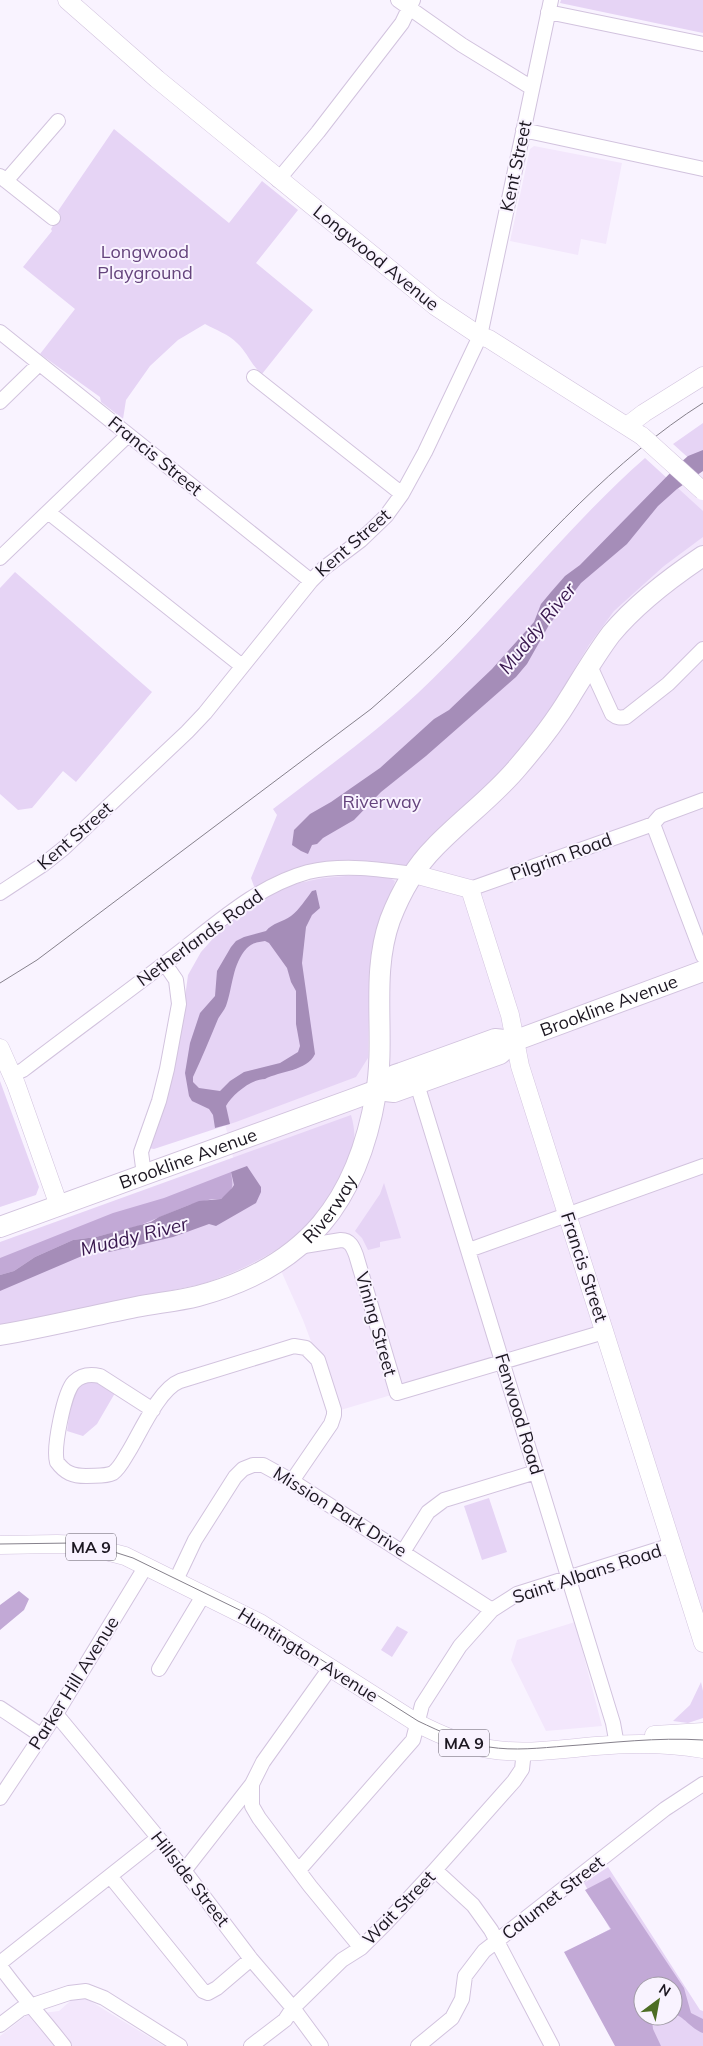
<svg xmlns="http://www.w3.org/2000/svg" width="703" height="2046" font-family="Mulish,sans-serif">
  <style>
    .built { fill: #f3e7fc }
    .green { fill: #e6d4f5; fill-rule: evenodd }
    .forest { fill: #c2a9d6 }
    .water { fill: #a58db8; fill-rule: evenodd }
    .lines { fill: none; stroke-linecap: round; stroke-linejoin: round }
    .minor-casing { stroke: #d2c3de; stroke-width: 16 }
    .major-casing { stroke: #d2c3de; stroke-width: 19 }
    .highway-casing { stroke: #d2c3de; stroke-width: 22 }
    .minor { stroke: #fff; stroke-width: 14 }
    .major { stroke: #fff; stroke-width: 18 }
    .highway { stroke: #fff; stroke-width: 20 }
    .tram { stroke: #86818c; stroke-width: 1 }
    .major-bridge-casing { stroke: #d2c3de; stroke-width: 19; stroke-linecap: butt }
    .major-bridge { stroke: #fff; stroke-width: 18 }
    .labels { text-anchor: middle; stroke-width: 4; stroke-linejoin: round; paint-order: stroke }
    .shield { fill: #f9f3ff; stroke: #5e5964; stroke-width: 1 }
    .shield-label { font-size: 16px; font-weight: bold; fill: #1c1721 }
    .street-label { font-size: 18px; fill: #1c1721; stroke: #f9f3ff }
    .park-label { font-size: 18px; fill: #65447d; stroke: #f9f3ff }
    .water-label { font-size: 19px; font-style: italic; fill: #38174d; stroke: #f9f3ff }
  </style>
  <rect width="100%" height="100%" fill="#f9f3ff"/>
  <path class="built" d="M534 146 622 163 606 244 581 239 578 255 510 241 530 149Z
    M703 459V1643L604 1332 334 1412 318 1360 303 1320 245 1190 246 1179 233 1157 225 1124 313 899 308 877 575 585Z
    M575 1622 602 1726 546 1731 511 1660 517 1640Z
    M76 1996 87 1999 164 2046H0V2036L27 2015 59 2011Z"/>
  <path class="green" d="M561 0H703V33L560 3Z
    M114 129 229 223 262 181 298 210 256 263 313 310 262 374C251 365 247 352 237 343 228 334 216 330 205 324L178 340 150 366 126 400 123 419 101 402 100 397 40 354 75 309 23 267 52 231 51 229 60 214 58 211Z
    M703 423V471L673 444Z
    M645 458 703 511V537L664 566 614 611 589 645 541 725 507 769 406 867 363 861 328 862 255 889 251 878 277 815 273 809C322 771 373 735 418 693 498 618 563 530 645 458Z
    M15 572 152 692 76 782 63 771 32 808 18 810 0 794V588Z
    M357 875 388 877 395 881 372 947 369 975 368 1058 356 1077 236 1122 154 1149 148 1148 171 1082 178 1049 188 975 201 952 225 925 257 901 289 885 323 878Z
    M0 1081 39 1187 36 1195 0 1207Z
    M351 1115C358 1139 353 1148 344 1170 316 1233 265 1263 202 1284L0 1327V1242Z
    M384 1183 401 1238 380 1242V1247L368 1250 362 1238 355 1231 380 1194Z
    M88 1381 101 1383 115 1393 97 1424 83 1436 67 1431 71 1401 77 1388Z
    M489 1498 507 1552 482 1560 464 1506Z
    M397 1626 408 1632 392 1657 381 1650Z
    M701 1682 703 1691V1718L688 1723 673 1721 690 1705Z
    M608 1867 700 2010 703 2011V2046H616L566 1952 610 1929 584 1883ZM643 1986H673V2016H643Z"/>
  <path class="forest" d="M231 1172C233 1187 235 1189 221 1199H212L189 1205 138 1226 96 1237 73 1240 35 1257 14 1271 0 1275V1258L113 1213 164 1198Z
    M19 1591 29 1599 24 1610 0 1630V1605Z
    M610 1877 684 1988 691 2013 703 2019V2033C691 2029 683 2015 673 2014V1986H643V2016H660L652 2020 653 2029 661 2046H615L564 1952 611 1929 585 1890Z"/>
  <path class="water" d="M703 450V471L677 489 658 506 627 544 581 583 549 625 527 664 516 677 426 756 381 792 354 820 323 838 317 844 312 845 308 854 301 851 292 845 294 830 310 814 331 802 380 768 434 719 449 710 492 669 534 622 541 604 551 592 565 576 580 565 679 464 688 456Z
    M316 890 320 908 312 915 306 927 302 963 315 1054C307 1071 280 1071 265 1079 251 1079 232 1095 226 1106L230 1124 215 1128 213 1115 209 1109 192 1101 189 1096 185 1073 190 1043 200 1013 215 996 217 971 231 947 236 941 244 937 266 931C272 923 283 922 291 916 299 910 306 899 312 891ZM265 941 269 943 287 968 291 982 296 991V1024L300 1046 298 1052 280 1063 244 1072 230 1081 220 1091 199 1088 193 1082V1077C202 1058 210 1038 218 1019 220 1015 224 1011 226 1006 233 987 232 964 247 948 252 943 258 942 265 941Z
    M247 1166 261 1187V1192L256 1203 216 1226 209 1224 173 1237 118 1250 109 1252 96 1250 0 1291V1275L14 1271 35 1257 73 1240 96 1237 151 1222 159 1217 199 1201 221 1199 232 1188 234 1185 231 1172Z"/>
  <g class="lines">
    <defs>
      <path id="minor" d="M398 0 462 45 532 88
        M548 12 703 44
        M523 130 703 169
        M0 176 53 218
        M278 180 318 132 402 23 413 0
        M6 181 58 121
        M0 332 311 581
        M254 377 402 494
        M0 402 39 364
        M48 512 242 666
        M0 558 128 435
        M590 666 612 714C617 718 620 718 626 717L668 684 703 649
        M653 824 703 956
        M470 889 645 827 653 824 660 816 703 800
        M0 893 44 864 64 848 187 732 205 713 311 581 324 568 361 540 386 516 402 494 425 452 480 336 551 0
        M12 1075 23 1070C70 1034 118 999 165 963 210 930 253 887 308 872 343 864 379 869 414 874
        M417 1084 613 1723 617 1745
        M144 1175 141 1152 159 1101 167 1069 179 1004 176 980 165 964
        M298 1247 341 1240C350 1240 353 1247 356 1255L397 1393 604 1332
        M469 1250 703 1166
        M153 1410 100 1376C91 1374 81 1375 74 1382 64 1392 53 1448 57 1462 65 1473 73 1476 86 1476 94 1475 105 1477 113 1473 120 1468 124 1459 129 1451 140 1433 159 1389 180 1381L294 1346 306 1348 318 1360 334 1410V1415L331 1424 292 1481
        M403 1552 428 1512 444 1500 536 1472
        M176 1580 195 1540 235 1477 243 1469 253 1465H263L292 1481 492 1610
        M159 1669 204 1594
        M0 1708 42 1736
        M56 1714 170 1852 251 1959 293 2008 321 2046
        M252 1784V1806L259 1818 310 1886 361 1948
        M0 1798 56 1714 146 1566
        M299 1870 413 1740 422 1705 460 1646 492 1610 517 1594 672 1545
        M435 1870 473 1905 491 1930 552 2046
        M184 1871 252 1784 263 1762 330 1668
        M110 1876 203 1991 208 1993 217 1988 251 1959
        M0 1963 158 1838
        M0 1966C20 1994 43 2019 64 2046
        M0 2025 21 2009 69 1993 86 1991 104 1998 180 2046
        M251 2046 285 2020 293 2008 342 1960 361 1948 387 1922 435 1870 514 1781 522 1769 524 1751
        M418 2046 452 2018 462 1999 465 1976 484 1951 665 1809 703 1784"/>
      <path id="major" d="M67 0 157 79 435 306 480 336 489 339 642 436
        M627 426 644 413 703 376
        M414 874 470 889 510 1015 520 1066 703 1643
        M0 1048 16 1084 59 1206
        M0 1545 57 1544 83 1545 125 1556 260 1623 417 1723C440 1735 463 1745 489 1749 524 1755 561 1749 596 1746 632 1743 667 1743 703 1749
        M654 1735 703 1732"/>
      <g id="highway">
        <path id="s1" d="M377 1090 394 1092 500 1054 514 1041 703 971"/>
        <path id="s2" d="M0 1227 353 1099 377 1090 395 1075 401 1073 495 1039 514 1041"/>
        <path id="s3" d="M0 1335C46 1327 91 1316 136 1307 157 1303 178 1301 198 1296 307 1267 358 1201 376 1093 386 1036 370 976 390 920 400 894 415 867 435 847 462 819 493 797 518 767 537 745 555 722 570 697 583 676 596 654 611 634 637 603 670 578 703 556"/>
      </g>
    </defs>
    <use href="#minor" class="minor-casing"/>
    <use href="#major" class="major-casing"/>
    <use href="#highway" class="highway-casing"/>
    <use href="#minor" class="minor"/>
    <use href="#major" class="major"/>
    <use href="#highway" class="highway"/>
    <path class="tram" d="M0 983 37 960 371 709C404 680 437 651 468 619 541 543 613 460 703 403
      M0 1544 73 1543 108 1550 133 1558 254 1617 418 1721C441 1732 463 1742 489 1747 514 1751 540 1748 566 1746 611 1743 657 1737 703 1740"/>
    <defs>
      <path id="major-bridge" d="M642 436 703 491"/>
    </defs>
    <use href="#major-bridge" class="major-bridge-casing"/>
    <use href="#major-bridge" class="major-bridge"/>
  </g>
  <g class="labels">
    <g class="shield">
      <rect x="66" y="1533.5" width="50" height="27" rx="4"/>
      <rect x="439" y="1729.5" width="50" height="27" rx="4"/>
    </g>
    <g class="shield-label">
      <text x="91" y="1553">MA 9</text>
      <text x="464" y="1749">MA 9</text>
    </g>
    <g class="street-label">
      <text transform="translate(516 166) rotate(-78)" y="6">Kent Street</text>
      <text transform="translate(376 258) rotate(39)" y="6">Longwood Avenue</text>
      <text transform="translate(155 456) rotate(39)" y="6">Francis Street</text>
      <text transform="translate(353 543) rotate(-41)" y="6">Kent Street</text>
      <text transform="translate(75 836) rotate(-41)" y="6">Kent Street</text>
      <text transform="translate(561 857) rotate(-20)" y="6">Pilgrim Road</text>
      <text transform="translate(200 938) rotate(-36)" y="6">Netherlands Road</text>
      <text dy="6" stroke="none"><textPath href="#s1" startOffset="250">Brookline Avenue</textPath></text>
      <text dy="6" stroke="none"><textPath href="#s2" startOffset="200">Brookline Avenue</textPath></text>
      <text dy="6" stroke="none"><textPath href="#s3" startOffset="364">Riverway</textPath></text>
      <text transform="translate(584 1267) rotate(72)" y="6">Francis Street</text>
      <text transform="translate(376 1324) rotate(74)" y="6">Vining Street</text>
      <text transform="translate(519 1414) rotate(73)" y="6">Fenwood Road</text>
      <text transform="translate(340 1512) rotate(32)" y="6">Mission Park Drive</text>
      <text transform="translate(587 1574) rotate(-18)" y="6">Saint Albans Road</text>
      <text transform="translate(308 1655) rotate(32)" y="6">Huntington Avenue</text>
      <text transform="translate(74 1683) rotate(-58)" y="6">Parker Hill Avenue</text>
      <text transform="translate(190 1879) rotate(52)" y="6">Hillside Street</text>
      <text transform="translate(553 1898) rotate(-38)" y="6">Calumet Street</text>
      <text transform="translate(399 1908) rotate(-46)" y="6">Wait Street</text>
    </g>
    <g class="park-label">
      <text x="145" y="258">Longwood<tspan x="145" dy="21">Playground</tspan></text>
      <text x="382" y="808">Riverway</text>
    </g>
    <g class="water-label">
      <text transform="translate(537 628) rotate(-51)" y="7">Muddy River</text>
      <text transform="translate(134 1236) rotate(-14)" y="7">Muddy River</text>
    </g>
  </g>
  <g transform="translate(658 2001) rotate(32)"><circle r="24" fill="#f9f3ff" stroke="#a19ba6"/>
  <path d="M0-4L9 19L0 12L-9 19Z" fill="#4d6d24"/>
  <text y="-8" font-size="14" font-weight="bold" text-anchor="middle" fill="#1c1721">N</text>
  </g>
</svg>
